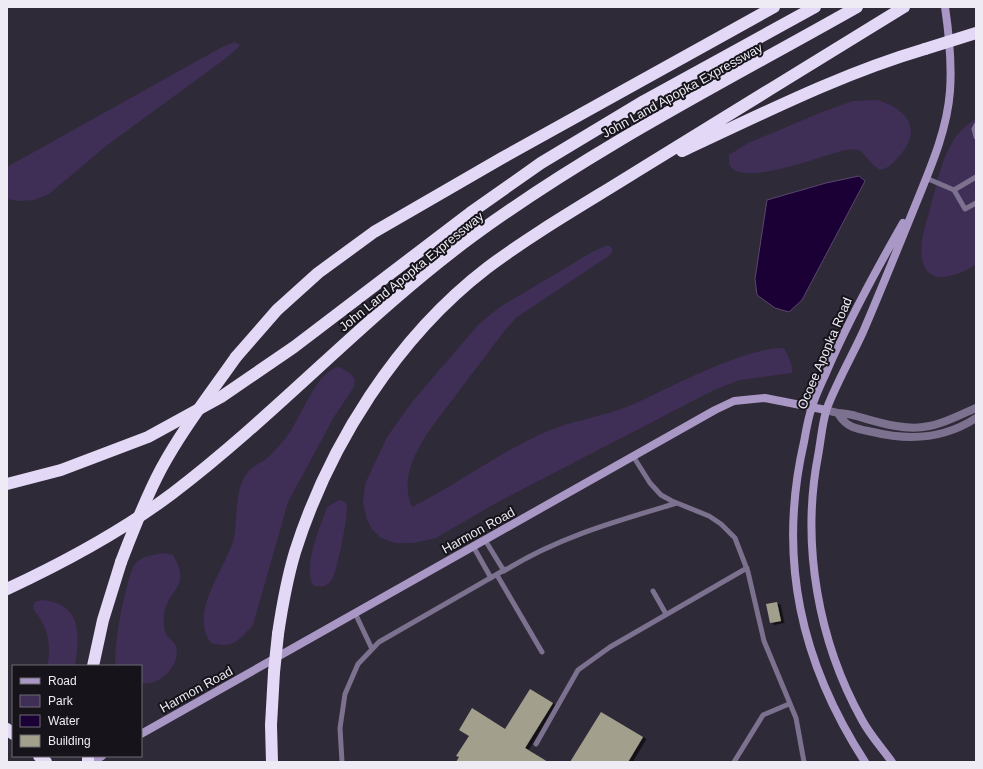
<svg xmlns="http://www.w3.org/2000/svg" width="983" height="769" font-family="Arial,sans-serif">
  <style>
    .green { fill: #3f2e56 }
    .water { fill: #1b0036; stroke: #5a466f }
    .building { fill: #a39f8d; filter: url(#shadow) }
    .lines { fill: none; stroke-linecap: round; stroke-linejoin: round }
    .lane { stroke: #7c718e; stroke-width: 5 }
    .street { stroke: #7c718e; stroke-width: 8 }
    .secondary { stroke: #a997c6; stroke-width: 8 }
    .highway { stroke: #e3d9f6; stroke-width: 12 }
    .highway-bridge { stroke: #e3d9f6; stroke-width: 12 }
    .labels { text-anchor: middle; stroke-width: 4; stroke-linejoin: round; paint-order: stroke }
    .street-label { font-size: 13px; fill: #eeebf4; stroke: #16141a }
  </style>
  <defs>
    <filter id="shadow"><feDropShadow dx="3.5" dy="2" stdDeviation="0" flood-color="#0009"/></filter>
  </defs>
  <rect width="100%" height="100%" fill="#2f2a38"/>
  <path class="green" d="M235 42 240 45 229 56 106 146 49 194 34 200 19 201 7 199V167L222 47Z
    M877 100C905 108 923 127 901 154 894 162 890 168 880 170L874 166 861 151C856 150 851 149 846 150 828 153 739 190 729 164 729 162 729 157 729 155L748 143 822 112 853 101Z
    M976 118V265C959 275 926 289 922 258 919 241 927 221 931 205 937 183 941 161 953 141 957 133 968 124 976 118Z
    M605 246H610L613 250 610 255 517 317 505 330C488 353 470 376 453 399 437 420 418 442 410 469 406 481 407 496 412 507 456 485 496 455 541 434 571 420 604 417 634 404 669 388 746 347 784 348 787 354 794 367 792 373L740 380 714 390 496 503 436 538 413 543H395L381 538 372 529 367 520 363 503 365 484 387 437 412 402 479 324 500 307 592 252Z
    M340 367 351 374 355 380 354 387 334 417 288 502 253 625C239 640 234 649 211 643 188 611 226 569 234 538 238 517 234 495 245 476 250 467 259 464 266 459 275 451 283 442 290 432 301 416 319 367 340 367Z
    M339 500 343 501C346 503 347 505 347 509 347 520 337 574 331 581 326 587 321 587 314 586 301 570 321 525 327 507Z
    M163 553 173 555C193 588 166 589 164 616 163 621 164 630 166 634 169 639 174 641 176 646 181 666 160 686 142 683L141 666H116C112 652 126 577 135 564 141 556 154 555 163 553Z
    M41 600C82 603 80 634 75 666H47C51 651 49 633 41 620 38 614 34 613 33 606L35 602Z"/>
  <path class="water" d="M859 176 865 181 802 300 789 312 775 308 757 295 755 279 767 200 826 183Z"/>
  <path class="building" d="M777 602 781 621 770 623 766 604Z
    M530 689 553 703 525 748 548 762H456L459 757 456 756 469 736 459 730 472 708 505 729Z
    M601 712 643 737 628 762H570Z"/>
  <g class="lines">
    <path class="lane" d="M976 125 974 129 976 137
      M926 178 954 190 965 209 976 203
      M954 190 976 177
      M633 456 650 483 661 495 672 501 709 516 721 524 735 538 748 572 764 641 796 718 804 762
      M485 540 504 571C558 537 617 521 677 503
      M473 546 491 578
      M497 575 542 652
      M653 591 666 614
      M355 613 372 649
      M536 744 578 670 610 647 747 568
      M342 762 340 728 345 694 358 664 379 642 506 569
      M734 762 763 715 789 704"/>
    <path class="street" d="M826 410C837 414 846 413 856 416 878 422 901 430 923 427 941 425 960 415 976 408
      M839 415C847 428 858 429 873 432 909 441 944 439 976 418"/>
    <path class="secondary" d="M141 734 715 410 734 401 765 398 826 410
      M92 762 102 756
      M865 762C801 663 777 559 804 442 806 431 808 418 812 407 815 396 821 384 826 373 848 321 875 272 903 223
      M892 762C882 748 870 735 862 720 818 641 801 544 818 456 821 440 822 423 827 408 837 382 851 358 863 332 881 290 898 248 915 206 930 169 947 131 950 91 952 63 949 34 945 7"/>
    <path class="highway" d="M682 151C762 114 840 74 925 49
      M236 357 277 310 318 273 374 232 502 158 774 7
      M7 484 61 470 148 437 221 397 294 347 470 213 541 163 644 101 815 7
      M7 589C65 562 121 532 173 493 278 413 367 314 473 236 593 148 728 80 857 7
      M278 634C282 607 287 579 295 552 329 445 397 337 487 268 535 232 588 202 639 170 728 116 815 61 904 7
      M93 666 103 620 121 562
      M7 729 13 734
      M39 756 46 762
      M88 762V756
      M272 762 271 725 274 672"/>
    <path class="highway-bridge" d="M925 49 976 33
      M121 562C133 531 145 499 161 469 182 430 210 394 236 357
      M274 672 278 634"/>
  </g>
  <g class="labels">
    <g class="street-label">
      <text transform="translate(682 90) rotate(-29)" y="5">John Land Apopka Expressway</text>
      <text transform="translate(411 271) rotate(-39)" y="5">John Land Apopka Expressway</text>
      <text transform="translate(824 353) rotate(-67)" y="5">Ocoee Apopka Road</text>
      <text transform="translate(478 530) rotate(-29)" y="5">Harmon Road</text>
      <text transform="translate(196 689) rotate(-29)" y="5">Harmon Road</text>
    </g>
  </g>
  <rect width="983" height="769" fill="none" stroke="#eeebf4" stroke-width="16"/>
  <rect x="12" y="665" width="130" height="92" fill="#16141a" stroke="#6c6a71"/>
  <rect x="20" y="678" width="20" height="6" fill="#a997c6" stroke="#6c6a71"/>
  <text x="48" y="685" font-size="12" fill="#eeebf4">Road</text>
  <rect x="20" y="695" width="20" height="12" fill="#3f2e56" stroke="#6c6a71"/>
  <text x="48" y="705" font-size="12" fill="#eeebf4">Park</text>
  <rect x="20" y="715" width="20" height="12" fill="#1b0036" stroke="#6c6a71"/>
  <text x="48" y="725" font-size="12" fill="#eeebf4">Water</text>
  <rect x="20" y="735" width="20" height="12" fill="#a39f8d" stroke="#6c6a71"/>
  <text x="48" y="745" font-size="12" fill="#eeebf4">Building</text>
</svg>
